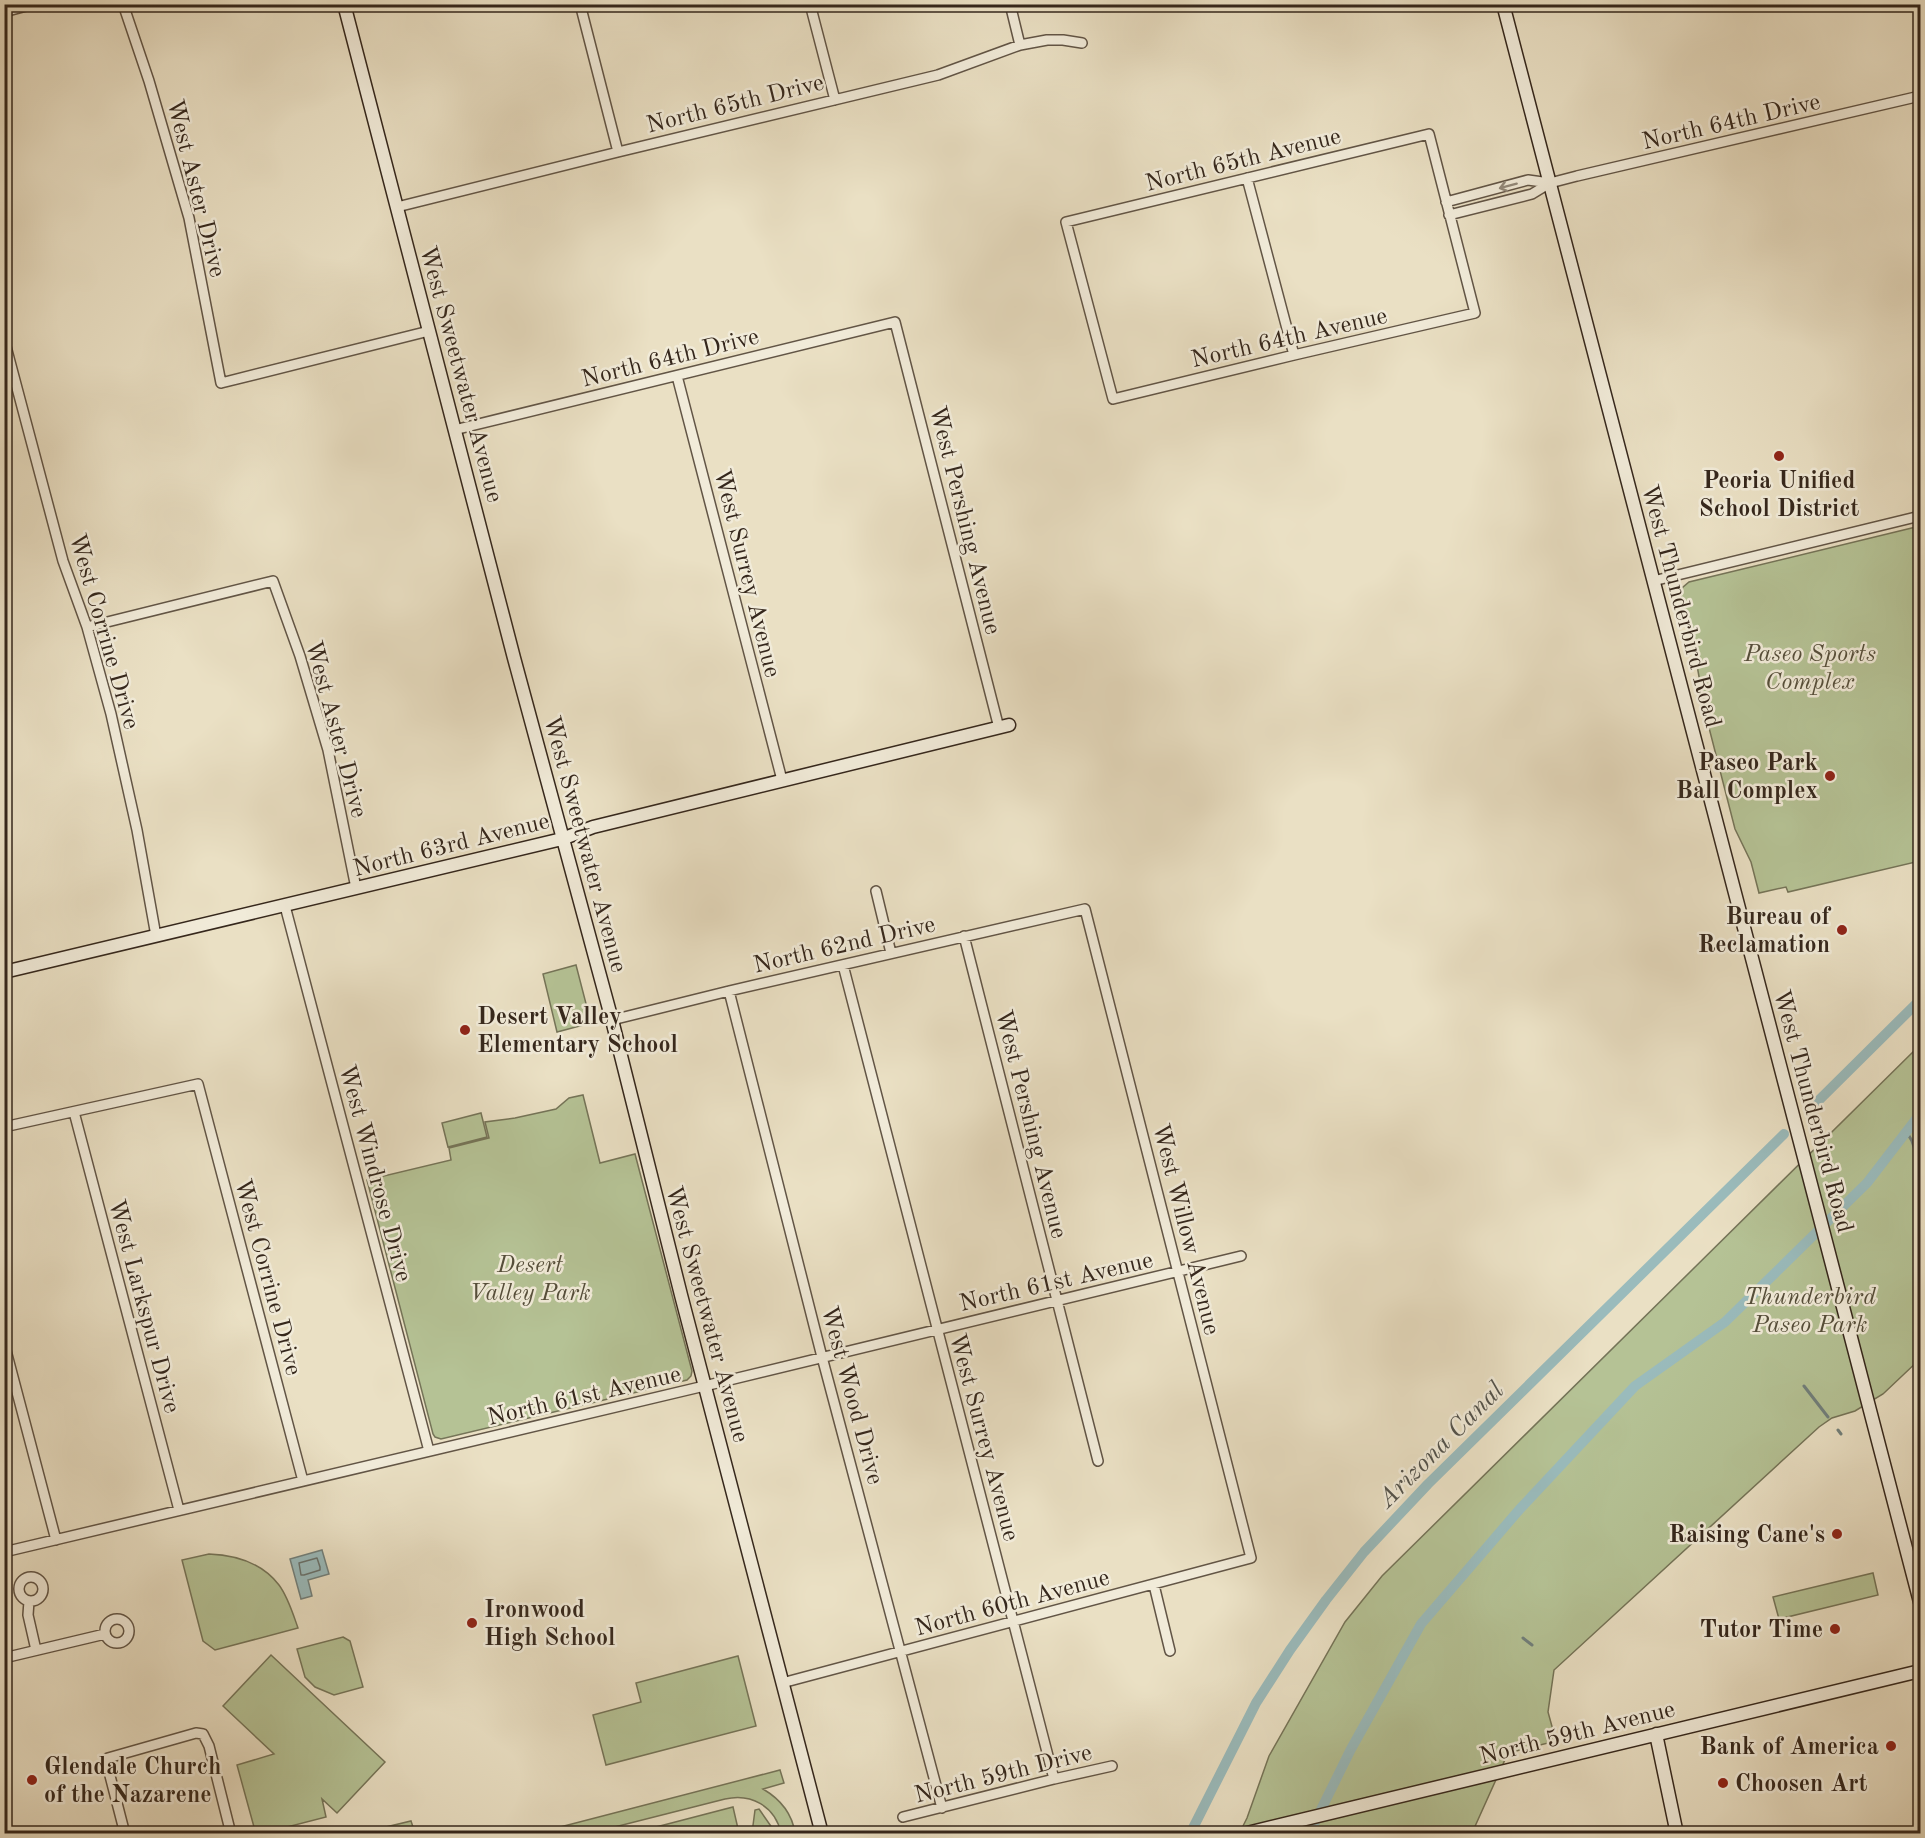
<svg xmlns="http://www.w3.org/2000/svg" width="1925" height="1838" font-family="'Old Standard TT',serif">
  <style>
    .green { fill: #b5c295; stroke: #757458; stroke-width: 1.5 }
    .water { fill: #9abbbc; stroke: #72807c; stroke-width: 1.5 }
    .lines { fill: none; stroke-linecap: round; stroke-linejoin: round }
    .shore { stroke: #68716c; stroke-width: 1.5 }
    .stream { stroke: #72807c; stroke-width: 3 }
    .canal { stroke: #9abbbc; stroke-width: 10 }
    .street-casing { stroke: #625546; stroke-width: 12 }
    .secondary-casing { stroke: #35271c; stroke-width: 15 }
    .street { stroke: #f1ebd9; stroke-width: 9 }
    .secondary { stroke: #f1ebd9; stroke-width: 12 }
    .oneway { stroke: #93897a }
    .poi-dot { fill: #8f2418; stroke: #f1ebd9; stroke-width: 2 }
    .labels { text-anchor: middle; stroke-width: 5; stroke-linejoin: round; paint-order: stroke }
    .street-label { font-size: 24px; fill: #35271c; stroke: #f1ebd9 }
    .poi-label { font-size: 24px; font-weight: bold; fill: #35271c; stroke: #f1ebd9; text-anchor: end }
    .park-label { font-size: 24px; font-style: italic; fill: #554e3a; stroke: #f1ebd9 }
    .water-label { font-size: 26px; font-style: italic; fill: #53534c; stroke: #f1ebd9 }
  </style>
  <rect width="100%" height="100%" fill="#eae0c4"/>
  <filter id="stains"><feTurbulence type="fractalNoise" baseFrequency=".00333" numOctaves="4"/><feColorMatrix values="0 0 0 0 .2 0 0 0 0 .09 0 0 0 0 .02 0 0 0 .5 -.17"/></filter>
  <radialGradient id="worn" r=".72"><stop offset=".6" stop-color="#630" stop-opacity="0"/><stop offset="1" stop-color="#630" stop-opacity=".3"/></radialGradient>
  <path class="green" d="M1920 526V861L1788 892 1786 887 1759 893 1751 862 1735 829 1706 716 1695 654 1681 596 1682 588 1689 582Z
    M576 965 591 1023 557 1032 543 974Z
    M1920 1045V1359L1883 1394 1855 1411 1832 1418 1819 1427 1554 1670 1548 1712 1556 1741 1508 1753 1472 1833 1239 1834 1247 1818 1269 1756 1345 1622 1382 1576Z
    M583 1095 600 1163 635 1154 692 1371 691 1376 687 1380 441 1439 435 1437 433 1434 367 1180 451 1160 449 1148 489 1138 485 1122 515 1118 556 1109 569 1098Z
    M481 1113 487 1137 448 1147 442 1123Z
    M209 1554C235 1555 262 1563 279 1585 288 1597 293 1614 298 1628L215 1650 203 1641 182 1560Z
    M1873 1573 1878 1595 1779 1619 1773 1597Z
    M343 1637 350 1641 363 1687 334 1695 315 1687 305 1677 297 1649Z
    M271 1655 385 1762 337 1813 322 1799 326 1817 264 1833 254 1827 237 1765 274 1754 223 1706Z
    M738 1656 756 1726 606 1765 593 1715 641 1702 636 1683Z
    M780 1770 784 1783 763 1789C780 1799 792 1813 795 1833H781C775 1806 751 1793 725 1799L591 1833H537Z
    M733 1807 739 1833H633Z
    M759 1809 775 1832V1833H752L755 1810Z
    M411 1821 415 1833H361Z"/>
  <path class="water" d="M322 1550 329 1574 308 1580 312 1596 301 1599 290 1559Z"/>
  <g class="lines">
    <path class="shore" d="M317 1558 320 1567V1570L304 1575H301L299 1563Z"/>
    <path class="stream" d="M1906 1131 1912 1141 1920 1165
      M1917 1302 1920 1291
      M1804 1386 1828 1417
      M1838 1430 1841 1434
      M1523 1638 1532 1645"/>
    <path class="canal" d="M1810 1109 1920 1000
      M1190 1834 1256 1703 1290 1650 1326 1600 1364 1552 1428 1484 1784 1134
      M1309 1834 1351 1749 1421 1624 1519 1510 1635 1386 1725 1322 1867 1183 1920 1114"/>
    <defs>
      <path id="street" d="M123 4 149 81 189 218 221 383 429 331
        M580 4 618 152
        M810 4 835 100
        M1010 4 1020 45
        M4 12 34 4
        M1429 134 1475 313 1294 355 1113 399 1066 222Z
        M1247 178 1294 355
        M1446 202 1528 180 1550 183
        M397 207 618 152 938 75 1020 45 1047 40H1063L1082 43
        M1449 215 1532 194 1550 183 1577 176 1920 96
        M4 339 63 561 87 627 111 714 137 830 156 936
        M677 376 782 780
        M454 430 895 322 999 728
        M1653 581 1920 516
        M87 627 273 581 300 656 328 750 356 888
        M876 891 891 953
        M285 906 429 1451
        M964 936 1098 1461
        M843 965 1054 1779
        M729 991 822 1357 942 1808
        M612 1020 729 991 1085 909 1251 1558 782 1683
        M74 1112 179 1510
        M4 1127 198 1084 303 1481
        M4 1343 56 1540
        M4 1552 717 1383 1241 1256
        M19 1589a12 12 0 1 1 24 0a12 12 0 1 1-24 0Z
        M1154 1585 1170 1651
        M29 1601 28 1615 36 1650
        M105 1631a12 12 0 1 1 24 0a12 12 0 1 1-24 0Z
        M4 1658 105 1634
        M903 1817 1054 1779 1112 1766
        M125 1834 108 1768V1758L196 1733 203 1734 209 1746 231 1834"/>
      <path id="secondary" d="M344 4 514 658 612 1020 681 1295 822 1834
        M1503 4 1920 1602
        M4 972 562 839 593 827 1009 725
        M1656 1734 1677 1834
        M1243 1834 1920 1671"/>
    </defs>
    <use href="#street" class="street-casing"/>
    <use href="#secondary" class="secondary-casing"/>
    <use href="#street" class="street"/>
    <use href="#secondary" class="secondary"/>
  </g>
  <defs><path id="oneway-shaft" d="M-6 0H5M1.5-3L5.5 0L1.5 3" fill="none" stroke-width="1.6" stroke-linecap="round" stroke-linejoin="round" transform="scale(1.5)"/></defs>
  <use class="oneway" href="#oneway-shaft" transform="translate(1508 186) rotate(165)"/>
  <g class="poi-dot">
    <circle cx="1779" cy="456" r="6"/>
    <circle cx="1830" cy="776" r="6"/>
    <circle cx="1842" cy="930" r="6"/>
    <circle cx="465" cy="1030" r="6"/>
    <circle cx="1837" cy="1534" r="6"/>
    <circle cx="472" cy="1623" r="6"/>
    <circle cx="1835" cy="1629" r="6"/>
    <circle cx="1891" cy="1746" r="6"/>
    <circle cx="32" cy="1780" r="6"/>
    <circle cx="1723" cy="1783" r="6"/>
  </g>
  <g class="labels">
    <g class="street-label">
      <text transform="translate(735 103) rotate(-14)" y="8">North 65th Drive</text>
      <text transform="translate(1731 121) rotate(-13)" y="8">North 64th Drive</text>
      <text transform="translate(1243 159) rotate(-14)" y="8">North 65th Avenue</text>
      <text transform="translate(197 188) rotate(76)" y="8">West Aster Drive</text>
      <text transform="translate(1289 337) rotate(-13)" y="8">North 64th Avenue</text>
      <text transform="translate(670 357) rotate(-14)" y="8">North 64th Drive</text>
      <text transform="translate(462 374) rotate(75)" y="8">West Sweetwater Avenue</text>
      <text transform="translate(966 520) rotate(76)" y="8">West Pershing Avenue</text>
      <text transform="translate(748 573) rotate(76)" y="8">West Surrey Avenue</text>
      <text transform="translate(1682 606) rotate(75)" y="8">West Thunderbird Road</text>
      <text transform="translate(105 631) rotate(74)" y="8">West Corrine Drive</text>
      <text transform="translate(337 729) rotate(75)" y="8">West Aster Drive</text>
      <text transform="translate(451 844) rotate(-14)" y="8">North 63rd Avenue</text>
      <text transform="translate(586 844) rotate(75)" y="8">West Sweetwater Avenue</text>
      <text transform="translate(844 944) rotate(-13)" y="8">North 62nd Drive</text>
      <text transform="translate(1814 1111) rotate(75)" y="8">West Thunderbird Road</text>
      <text transform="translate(1032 1124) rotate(76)" y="8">West Pershing Avenue</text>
      <text transform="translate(376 1173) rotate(75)" y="8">West Windrose Drive</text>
      <text transform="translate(1187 1229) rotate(76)" y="8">West Willow Avenue</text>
      <text transform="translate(269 1277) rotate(75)" y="8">West Corrine Drive</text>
      <text transform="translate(1056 1281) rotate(-13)" y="8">North 61st Avenue</text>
      <text transform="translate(145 1306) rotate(75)" y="8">West Larkspur Drive</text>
      <text transform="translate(708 1314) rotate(75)" y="8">West Sweetwater Avenue</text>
      <text transform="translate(584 1395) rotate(-13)" y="8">North 61st Avenue</text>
      <text transform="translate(853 1395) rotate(75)" y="8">West Wood Drive</text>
      <text transform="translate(985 1437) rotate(75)" y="8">West Surrey Avenue</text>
      <text transform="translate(1012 1602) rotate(-15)" y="8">North 60th Avenue</text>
      <text transform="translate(1577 1732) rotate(-14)" y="8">North 59th Avenue</text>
      <text transform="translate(1003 1773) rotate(-14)" y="8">North 59th Drive</text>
    </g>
    <g class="poi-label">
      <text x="1779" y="488" text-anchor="middle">Peoria Unified<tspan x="1779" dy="28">School District</tspan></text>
      <text x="1818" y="770">Paseo Park<tspan x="1818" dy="28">Ball Complex</tspan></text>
      <text x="1830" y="924">Bureau of<tspan x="1830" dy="28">Reclamation</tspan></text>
      <text x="477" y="1024" text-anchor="start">Desert Valley<tspan x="477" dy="28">Elementary School</tspan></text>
      <text x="1825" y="1542">Raising Cane's</text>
      <text x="484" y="1617" text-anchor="start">Ironwood<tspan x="484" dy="28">High School</tspan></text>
      <text x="1823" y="1637">Tutor Time</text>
      <text x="1879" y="1754">Bank of America</text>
      <text x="44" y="1774" text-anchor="start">Glendale Church<tspan x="44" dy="28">of the Nazarene</tspan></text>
      <text x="1735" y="1791" text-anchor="start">Choosen Art</text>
    </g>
    <g class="park-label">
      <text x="1810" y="661">Paseo Sports<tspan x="1810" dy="28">Complex</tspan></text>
      <text x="530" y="1272">Desert<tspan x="530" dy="28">Valley Park</tspan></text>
      <text x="1810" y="1304">Thunderbird<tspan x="1810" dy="28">Paseo Park</tspan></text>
    </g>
    <g class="water-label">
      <text transform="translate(1440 1444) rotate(-45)" y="9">Arizona Canal</text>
    </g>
  </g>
  <rect width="1925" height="1838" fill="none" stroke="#eae0c4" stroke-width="24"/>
  <rect x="6" y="6" width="1913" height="1826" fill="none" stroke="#35271c" stroke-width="3"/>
  <rect x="12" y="12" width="1901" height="1814" fill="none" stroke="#35271c" stroke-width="1.5"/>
  <rect width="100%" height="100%" filter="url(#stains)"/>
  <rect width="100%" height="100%" fill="url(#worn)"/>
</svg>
